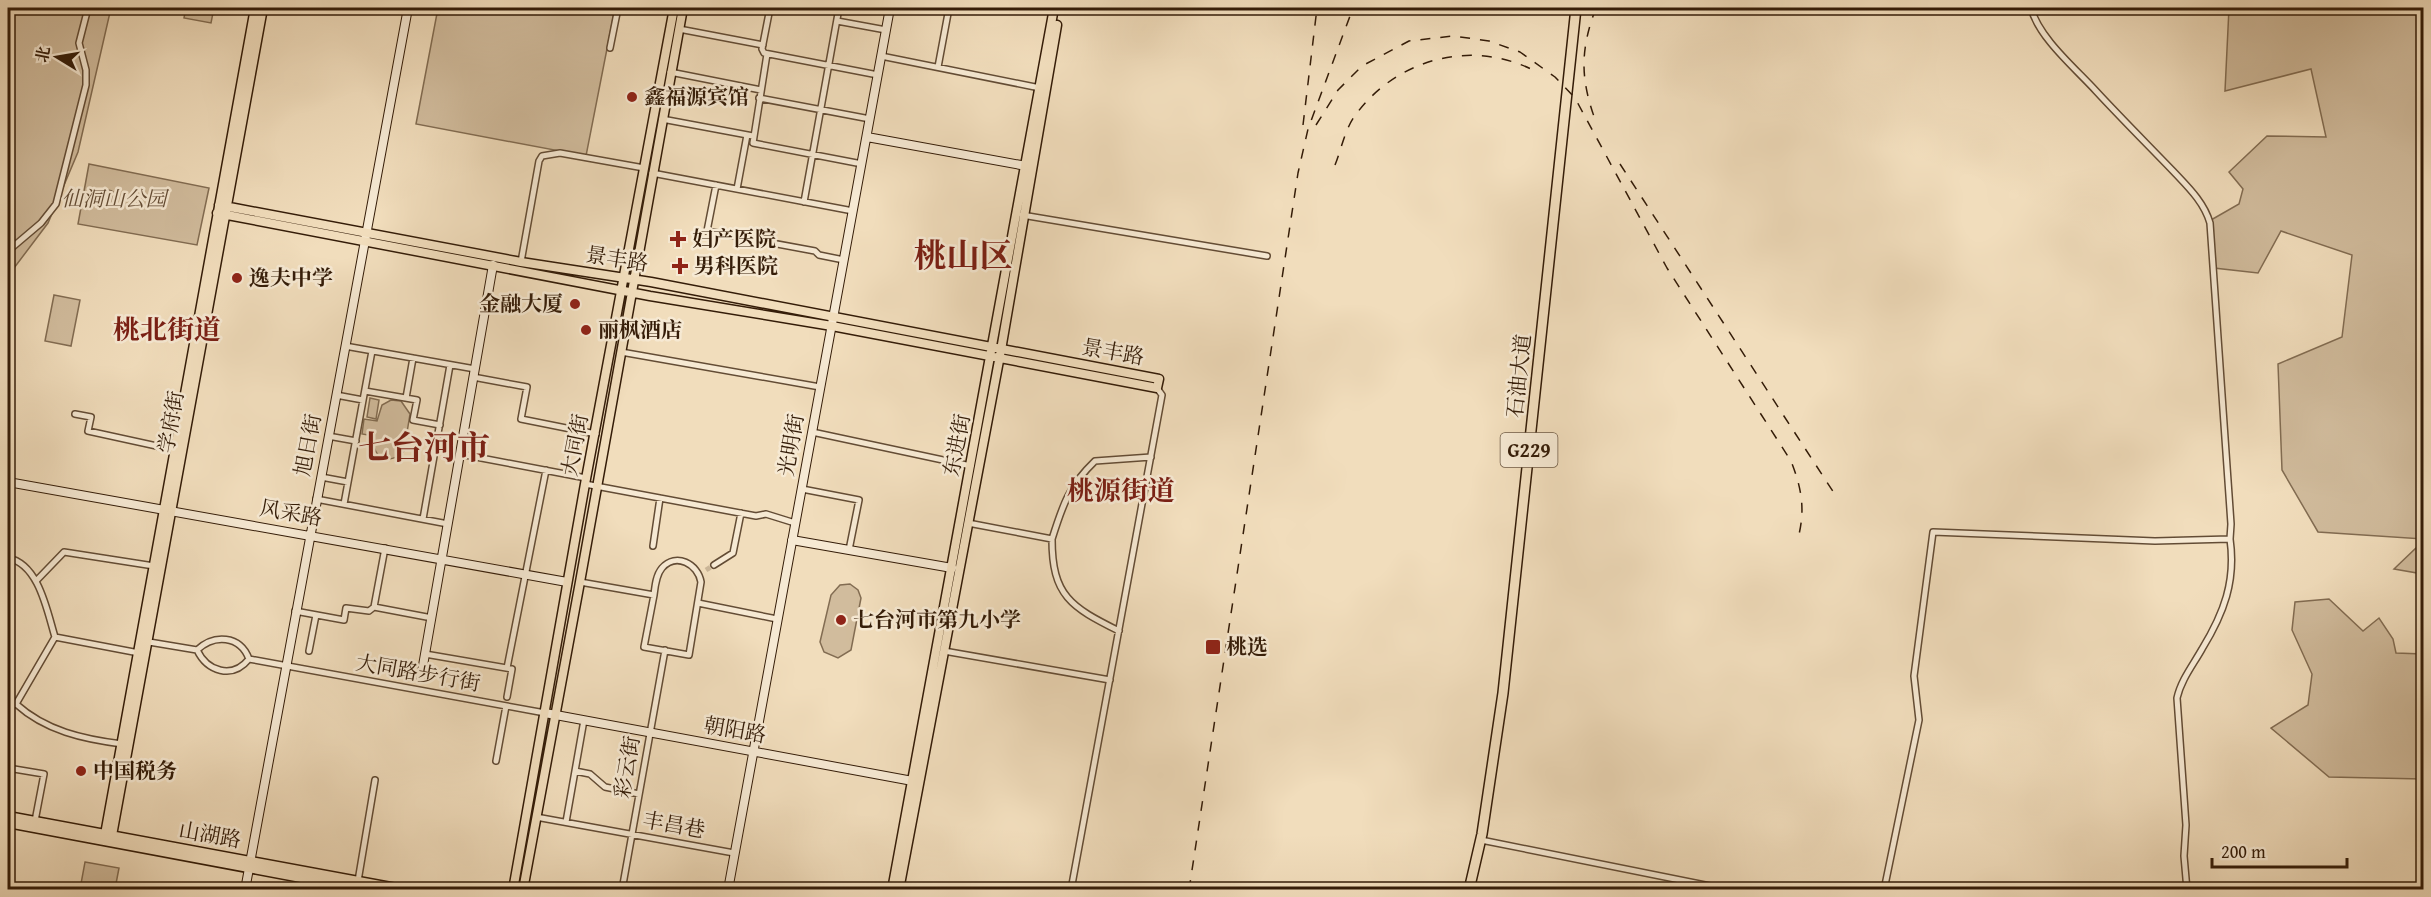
<svg xmlns="http://www.w3.org/2000/svg" width="2431" height="897" font-family="'Gentium Book Plus','Noto Serif SC',serif">
  <style>
    .green { fill: #d1bc9d; stroke: #826c52; stroke-width: 1.5 }
    .water { fill: #b19b7f; stroke: #7f684f; stroke-width: 1.5 }
    .lines { fill: none; stroke-linecap: round; stroke-linejoin: round }
    .street-tunnel { stroke: #cbb698; stroke-width: 5; stroke-dasharray: 5 2.5; stroke-linecap: butt }
    .street-casing { stroke: #634c35; stroke-width: 8 }
    .secondary-casing { stroke: #341c08; stroke-width: 10 }
    .primary-casing { stroke: #341c08; stroke-width: 11 }
    .highway-casing { stroke: #341c08; stroke-width: 12 }
    .street { stroke: #f6e9d3; stroke-width: 5 }
    .secondary { stroke: #f6e9d3; stroke-width: 8 }
    .primary { stroke: #f1ddbc; stroke-width: 8 }
    .highway { stroke: #f1ddbc; stroke-width: 9 }
    .rail { stroke: #341c08; stroke-width: 1.5; stroke-dasharray: 10 10; stroke-linecap: butt }
    .poi-dot { fill: #8f2418; stroke: #f6e9d3; stroke-width: 2 }
    .labels { text-anchor: middle; stroke-width: 5; stroke-linejoin: round; paint-order: stroke }
    .shield { fill: #f6e9d3; stroke: #6e5a45; stroke-width: 1.5 }
    .shield-label { font-size: 20px; font-weight: bold; fill: #341c08 }
    .poi-label { font-size: 21px; font-weight: bold; fill: #341c08; stroke: #f6e9d3; text-anchor: start }
    .park-label { font-size: 21px; font-style: italic; fill: #634c35; stroke: #f6e9d3 }
    .street-label { font-size: 21px; fill: #341c08; stroke: #f6e9d3 }
    .district-label { font-size: 27px; font-weight: bold; fill: #7a1f14; stroke: #f6e9d3 }
    .town-label { font-size: 33px; font-weight: bold; fill: #7a1f14; stroke: #f6e9d3 }
  </style>
  <rect width="100%" height="100%" fill="#f1ddbc"/>
  <filter id="stains"><feTurbulence type="fractalNoise" baseFrequency=".00333" numOctaves="4"/><feColorMatrix values="0 0 0 0 .2 0 0 0 0 .09 0 0 0 0 .02 0 0 0 .5 -.17"/></filter>
  <radialGradient id="worn" r=".72"><stop offset=".6" stop-color="#630" stop-opacity="0"/><stop offset="1" stop-color="#630" stop-opacity=".3"/></radialGradient>
  <path class="green" d="M8 8H111L78 152 48 223 8 276Z
    M186 8H214L211 23 184 18Z
    M438 8H615L586 156 416 124Z
    M2229 8H2423V539L2318 532 2282 470 2278 364 2342 337 2352 255 2281 231 2258 273 2214 268 2211 220 2239 204 2243 189 2229 172 2267 136 2326 137 2311 69 2225 91Z
    M89 164 209 188 197 245 78 224Z
    M54 295 80 300 71 346 45 341Z
    M370 398 379 400 376 419 367 417Z
    M391 400 401 401 410 414 404 451C389 467 370 457 374 436L362 434 364 419 377 421 382 405Z
    M2423 547V574L2394 569 2416 548Z
    M850 584 858 590 861 598 851 650 838 658 824 652 820 642 831 595 840 585Z
    M2329 599 2363 631 2379 618 2393 639 2396 653 2423 654V779L2329 777 2271 728 2308 705 2312 674 2292 630 2295 602Z
    M85 862 119 868 115 889H80Z"/>
  <path class="water" d="M100 198a8 8 0 1 1 16 0a8 8 0 1 1-16 0Z"/>
  <g class="lines">
    <path class="street-tunnel" d="M706 570 714 565"/>
    <defs>
      <path id="street" d="M770 8 762 49 764 53 878 75
        M837 21 886 30
        M679 29 763 45
        M610 48 618 8
        M767 54 753 143 862 164
        M881 56 1040 88
        M938 67 949 8
        M670 72 761 90
        M759 98 870 119
        M662 119 753 136
        M652 173 853 211
        M716 185 707 231 815 251 819 255 844 260
        M737 189 747 135
        M804 202 839 8
        M1022 215 1267 256
        M8 251 41 223 56 204 86 85V70L79 43 88 8
        M521 262 539 161 542 156 560 153 644 168
        M345 346 475 369
        M621 352 820 387
        M473 377 527 387 521 419 596 434
        M365 391 417 400 413 420 440 425
        M336 395 363 400
        M406 398 413 358
        M75 414 91 417 88 431 175 450
        M812 432 971 466
        M328 436 356 441
        M460 454 586 478
        M321 477 348 482
        M585 484 756 516 766 514 795 523
        M802 489 859 500 849 550
        M316 499 448 524
        M344 504 372 351
        M423 519 450 365
        M968 523 1052 539C1052 596 1071 607 1119 631
        M1052 539C1063 504 1069 486 1095 461L1151 457
        M653 546 660 498
        M385 548 374 607 432 618
        M8 558C39 564 47 611 55 637L139 653
        M714 565 733 553 741 513
        M37 580 64 552 154 566
        M580 582 654 595C655 586 656 575 662 568 676 552 698 564 701 582L689 655 644 647 654 595
        M698 603 777 619
        M295 611 344 620 346 608 369 611 374 607
        M149 642 197 650C207 671 232 680 249 659
        M197 650C214 634 240 635 249 659L545 713
        M309 651 316 615
        M944 651 1110 680
        M425 654 512 669 507 697
        M507 668 546 470
        M16 704C46 731 83 739 122 744
        M8 706 16 704 55 637
        M496 761 506 706
        M8 768 44 774 35 821
        M575 771 590 774 605 787 639 794
        M536 817 734 853
        M566 822 584 720
        M1481 840 1730 890
        M358 881 375 780
        M622 890 665 650
        M1071 890 1162 395 1157 388
        M1884 890 1919 720 1914 676 1933 532 2155 541 2230 539 2231 524 2210 223C2204 202 2188 187 2173 171 2147 144 2121 118 2096 91 2075 68 2039 38 2031 8
        M2187 890 2184 856 2186 825 2177 698C2181 680 2193 665 2202 649 2224 613 2236 581 2230 539"/>
      <path id="secondary" d="M867 137 1026 166
        M8 482 567 582
        M792 540 952 568
        M421 677 493 265
        M545 713 918 782
        M245 890 408 8
        M728 890 890 8"/>
      <path id="primary" d="M217 213 650 296 832 326 1157 388 1159 379 651 282 521 262 219 205
        M8 816 407 890
        M8 823 365 890
        M104 840 255 8
        M111 841 263 8
        M513 890 585 484 674 8
        M523 890 580 582 683 8
        M892 890 1054 8
        M899 890 1001 350 1057 25"/>
      <path id="highway" d="M1469 890 1482 834 1503 693 1576 8"/>
    </defs>
    <use href="#street" class="street-casing"/>
    <use href="#secondary" class="secondary-casing"/>
    <use href="#primary" class="primary-casing"/>
    <use href="#highway" class="highway-casing"/>
    <use href="#street" class="street"/>
    <use href="#secondary" class="secondary"/>
    <use href="#primary" class="primary"/>
    <use href="#highway" class="highway"/>
    <path class="rail" d="M1596 8C1580 50 1580 79 1596 122
      M1303 125 1317 8
      M1316 125 1338 90 1362 66 1409 41 1453 36 1489 41 1520 52 1555 77 1575 98 1667 268 1791 461C1802 489 1806 511 1797 542
      M1620 164 1834 493
      M1335 165C1341 150 1345 130 1354 117 1395 59 1471 38 1535 71
      M1189 890 1298 173 1308 129 1353 8"/>
  </g>
  <g class="poi-dot">
    <circle cx="632" cy="97" r="6"/>
    <path d="M675 230h6v6h6v6h-6v6h-6v-6h-6v-6h6z"/>
    <path d="M677 257h6v6h6v6h-6v6h-6v-6h-6v-6h6z"/>
    <circle cx="237" cy="278" r="6"/>
    <circle cx="575" cy="304" r="6"/>
    <circle cx="586" cy="330" r="6"/>
    <circle cx="841" cy="620" r="6"/>
    <rect x="1205" y="639" width="16" height="16" rx="3"/>
    <circle cx="81" cy="771" r="6"/>
  </g>
  <g class="labels">
    <rect class="shield" x="1500.5" y="433" width="57" height="34" rx="4.5"/>
    <g class="shield-label">
      <text x="1529" y="457">G229</text>
    </g>
    <g class="poi-label">
      <text x="644" y="104">鑫福源宾馆</text>
      <text x="692" y="246">妇产医院</text>
      <text x="694" y="273">男科医院</text>
      <text x="249" y="285">逸夫中学</text>
      <text x="563" y="311" text-anchor="end">金融大厦</text>
      <text x="598" y="337">丽枫酒店</text>
      <text x="853" y="627">七台河市第九小学</text>
      <text x="1226" y="654">桃选</text>
      <text x="93" y="778">中国税务</text>
    </g>
    <g class="park-label">
      <text x="114" y="206">仙洞山公园</text>
    </g>
    <g class="street-label">
      <text transform="translate(617 259) rotate(9)" y="7">景丰路</text>
      <text transform="translate(1113 352) rotate(10)" y="7">景丰路</text>
      <text transform="translate(1519 376) rotate(-84)" y="7">石油大道</text>
      <text transform="translate(171 422) rotate(-80)" y="7">学府街</text>
      <text transform="translate(308 445) rotate(-79)" y="7">旭日街</text>
      <text transform="translate(575 445) rotate(-79)" y="7">大同街</text>
      <text transform="translate(791 445) rotate(-80)" y="7">光明街</text>
      <text transform="translate(957 445) rotate(-79)" y="7">东进街</text>
      <text transform="translate(291 513) rotate(10)" y="7">风采路</text>
      <text transform="translate(418 673) rotate(10)" y="7">大同路步行街</text>
      <text transform="translate(735 730) rotate(10)" y="7">朝阳路</text>
      <text transform="translate(627 767) rotate(-80)" y="7">彩云街</text>
      <text transform="translate(674 825) rotate(10)" y="7">丰昌巷</text>
      <text transform="translate(210 835) rotate(10)" y="7">山湖路</text>
    </g>
    <g class="district-label">
      <text x="167" y="339">桃北街道</text>
      <text x="1121" y="500">桃源街道</text>
    </g>
    <g class="town-label">
      <text x="963" y="267">桃山区</text>
      <text x="424" y="459">七台河市</text>
    </g>
  </g>
  <rect width="2431" height="897" fill="none" stroke="#f1ddbc" stroke-width="30"/>
  <rect x="9" y="9" width="2413" height="879" fill="none" stroke="#341c08" stroke-width="3"/>
  <rect x="15" y="15" width="2401" height="867" fill="none" stroke="#341c08" stroke-width="1.5"/>
  <g transform="translate(57 57) rotate(281)" stroke="#f6e9d3" stroke-width="4.5" paint-order="stroke">
  <path d="M0-4.5L10 22L0 15L-10 22Z" fill="#341c08"/>
  <text y="-9" font-size="16" font-weight="bold" text-anchor="middle" fill="#341c08">北</text>
  </g>
  <path d="M2212 858v9h135v-9" fill="none" stroke="#341c08" stroke-width="3"/>
  <text x="2221" y="858" font-size="18" fill="#341c08" stroke="#f6e9d3" stroke-width="4.5" paint-order="stroke">200 m</text>
  <rect width="100%" height="100%" filter="url(#stains)"/>
  <rect width="100%" height="100%" fill="url(#worn)"/>
</svg>
